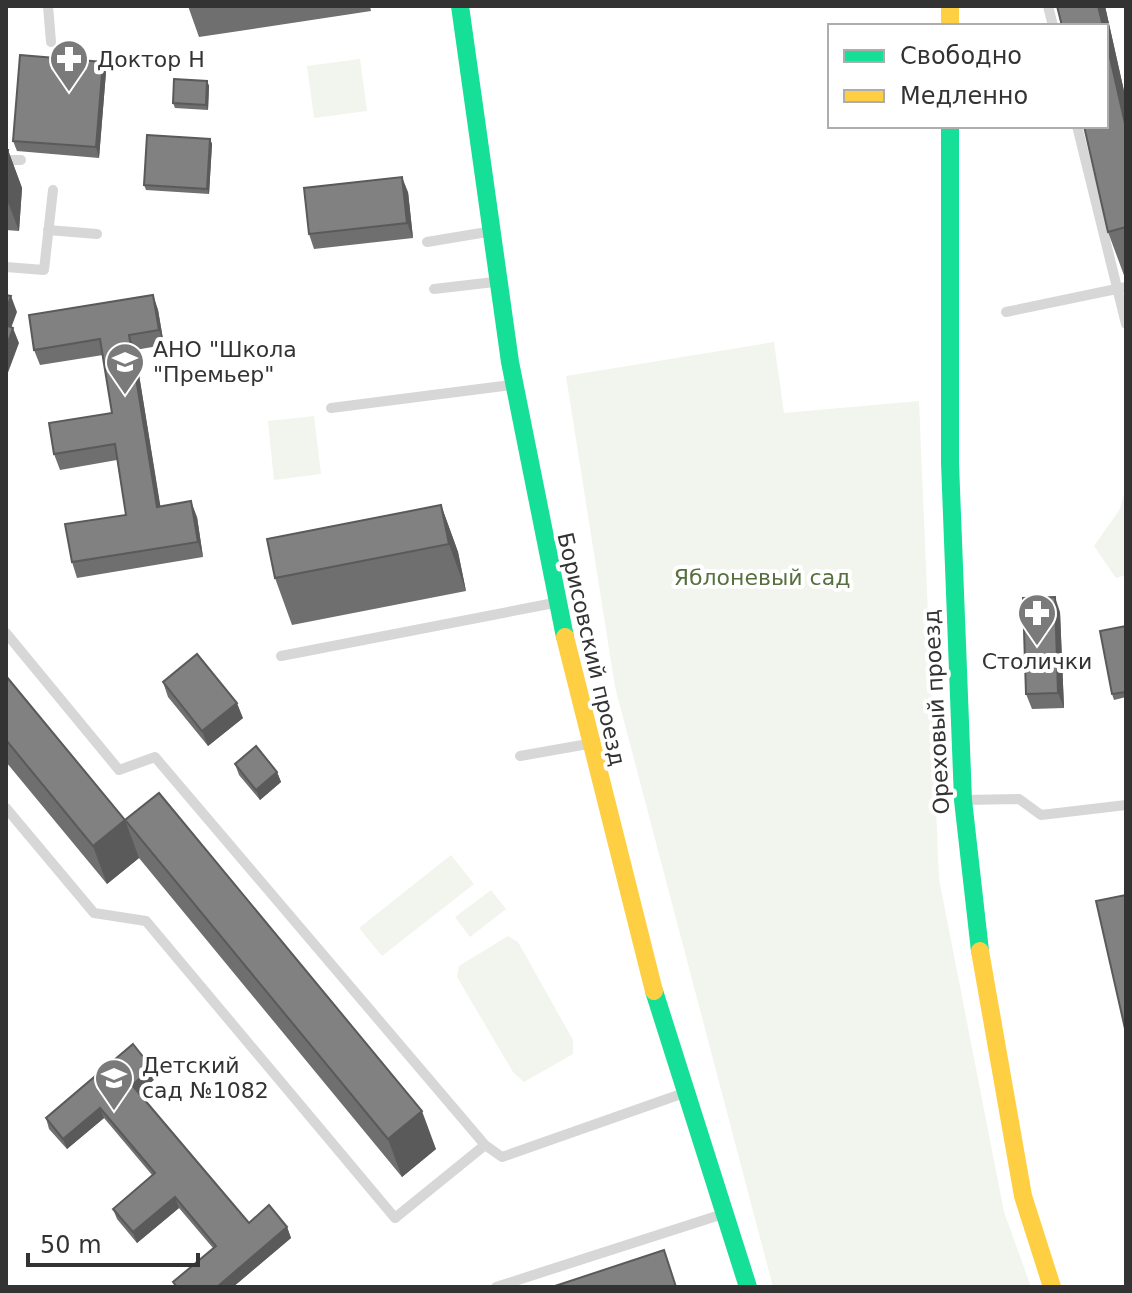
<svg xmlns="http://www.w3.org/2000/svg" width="1132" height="1293" font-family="'DejaVu Sans',sans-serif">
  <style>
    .green { fill: #f1f5ed }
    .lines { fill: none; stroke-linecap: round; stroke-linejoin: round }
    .lane { stroke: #d7d7d7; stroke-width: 10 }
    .fast { stroke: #16e098; stroke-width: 18 }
    .slow { stroke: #ffcf43; stroke-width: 18 }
    .wall { fill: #6f6f6f }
    .shaded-wall { fill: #5a5a5a }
    .building { fill: #818181; stroke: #5a5a5a; stroke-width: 2 }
    .labels { text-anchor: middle; stroke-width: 8; stroke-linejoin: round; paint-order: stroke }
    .poi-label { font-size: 22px; fill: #333; stroke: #fff; text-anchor: start }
    .park-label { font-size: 22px; fill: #56703f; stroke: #fff }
    .street-label { font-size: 22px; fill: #333; stroke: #fff }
  </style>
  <rect width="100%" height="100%" fill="#fff"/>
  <path class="green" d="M360 59 367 111 314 118 307 66Z
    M774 342 784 413 919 401 939 879 1004 1212 1031 1287H773L615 687 566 376Z
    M314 416 321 474 274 480 268 421Z
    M1126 487V575L1116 578 1094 546 1120 509Z
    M451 855 474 884 382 956 359 928Z
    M491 890 506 909 470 937 455 917Z
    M508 936 518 942 573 1040V1054L524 1082 513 1072 457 977 459 966Z"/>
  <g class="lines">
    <path class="lane" d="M48 6 51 42
      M1048 6 1053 26
      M1077 126 1126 324
      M6 160H21
      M48 230 97 234
      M427 242 487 232
      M6 267 44 270 53 190
      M434 289 494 282
      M1006 312 1126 287
      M331 408 511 385
      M6 633 119 770 155 757 485 1145 502 1157 684 1093
      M281 656 554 603
      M520 756 588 744
      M965 800 1019 799 1041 815 1126 805
      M6 808 94 913 146 921 395 1218 485 1145
      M496 1287 723 1214"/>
    <path class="fast" d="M460 6 510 362 565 637
      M950 126V463L963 800 980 951
      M654 991 748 1287"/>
    <path class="slow" d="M950 6V26
      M565 637 654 991
      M980 951 1023 1196 1052 1287"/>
  </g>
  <path class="wall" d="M188 6H370L371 11 199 37Z
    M1105 6 1126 100V278H1125L1108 232Z
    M106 72 99 158 17 151 13 141Z
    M207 81 209 86 208 110 175 108 173 103Z
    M210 139 212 144 209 194 146 190 144 185Z
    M6 150H8L22 188 19 231 6 230Z
    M408 192 413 238 314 249 309 234Z
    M153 295 158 310 164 345 135 350 160 506 197 517 203 557 77 578 72 562 126 515 117 460 60 470 54 454 112 413 103 355 40 365 34 350Z
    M441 505 458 552 466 591 292 625 275 578Z
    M1060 612 1064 708 1032 709 1026 694Z
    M1126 626V697L1114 700 1112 694Z
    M6 676 125 820 139 858 107 884 6 762Z
    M163 682 243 718 208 746 168 697Z
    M235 764 277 772 281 782 260 800 239 775Z
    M125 820 436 1149 402 1177 139 858Z
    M152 1068 156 1078 139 1093 249 1223 287 1227 291 1238 233 1287H175L173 1282 213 1248 179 1208 137 1243 117 1219 113 1209 152 1175 104 1118 67 1149 49 1129 46 1118Z"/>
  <path class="shaded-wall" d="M1098 6H1105L1126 100V128L1106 40V26H1103Z
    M103 62 106 72 99 158 96 147Z
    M207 81 209 86 208 110 206 105Z
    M210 139 212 144 209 194 207 189Z
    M8 150 22 188 19 231 6 197Z
    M402 177 408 192 413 238 407 223Z
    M153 295 158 310 164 345 159 330Z
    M11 296 17 312 7 339 6 311Z
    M13 328 19 343 6 378V348Z
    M129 335 135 350 163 522 157 507Z
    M191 501 197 517 203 557 198 542Z
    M441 505 458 552 466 591 449 544Z
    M1055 597 1060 612 1064 708 1058 693Z
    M237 703 243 718 208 746 202 731Z
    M277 772 281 782 260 800 256 790Z
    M125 820 139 858 107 884 93 846Z
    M152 1068 156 1078 136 1095 132 1085Z
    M100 1108 104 1118 67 1149 63 1139Z
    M422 1111 436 1149 402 1177 388 1139Z
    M175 1197 179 1208 137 1243 133 1232Z
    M287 1227 291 1238 233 1287H217Z"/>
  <path class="building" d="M1057 6H1098L1103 26H1062Z
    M1106 40 1126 128V227L1108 232 1084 126H1106Z
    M20 55 103 62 96 147 13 141Z
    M174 79 207 81 206 105 173 103Z
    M147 135 210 139 207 189 144 185Z
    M6 150H8L6 175Z
    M402 177 407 223 309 234 304 188Z
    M6 295 11 296 6 311Z
    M153 295 159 330 129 335 157 507 191 501 198 542 72 562 65 524 126 515 115 444 54 454 49 423 112 413 100 339 34 350 29 315Z
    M6 325 13 328 6 348Z
    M441 505 449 544 275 578 267 539Z
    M1055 597 1058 693 1026 694 1023 598Z
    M1126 626V692L1112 694 1100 631Z
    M197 654 237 703 202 731 163 682Z
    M6 676 125 820 93 846 6 740Z
    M256 746 277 772 256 790 235 764Z
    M159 793 422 1111 388 1139 125 820Z
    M1126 895V1033L1096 901Z
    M133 1044 152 1068 132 1085 193 1157 249 1223 269 1205 287 1227 217 1287H177L173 1282 216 1246 175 1197 133 1232 113 1209 155 1173 100 1108 63 1139 46 1118Z
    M664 1250 676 1287H552Z"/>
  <defs>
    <symbol id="pharmacy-pin" viewBox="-11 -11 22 30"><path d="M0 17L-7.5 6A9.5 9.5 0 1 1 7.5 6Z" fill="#7a7a7a" stroke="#fff"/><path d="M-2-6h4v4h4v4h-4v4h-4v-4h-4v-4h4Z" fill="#fff"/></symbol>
    <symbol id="school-pin" viewBox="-11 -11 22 30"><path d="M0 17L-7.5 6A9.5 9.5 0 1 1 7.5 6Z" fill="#7a7a7a" stroke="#fff"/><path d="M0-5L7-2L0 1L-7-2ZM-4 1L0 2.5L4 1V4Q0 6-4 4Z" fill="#fff"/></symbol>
  </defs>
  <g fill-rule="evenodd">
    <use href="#pharmacy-pin" x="47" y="37" width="44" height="60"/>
    <use href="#school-pin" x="103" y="340" width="44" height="60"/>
    <use href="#pharmacy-pin" x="1015" y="591" width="44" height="60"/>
    <use href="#school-pin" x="92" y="1056" width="44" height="60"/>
  </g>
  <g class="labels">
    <g class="poi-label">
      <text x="97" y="67">Доктор Н</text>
      <text x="153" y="357">АНО "Школа<tspan x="153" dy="25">"Премьер"</tspan></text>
      <text x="1037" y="669" text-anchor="middle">Столички</text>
      <text x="142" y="1073">Детский<tspan x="142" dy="25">сад №1082</tspan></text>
    </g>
    <g class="park-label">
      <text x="762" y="585">Яблоневый сад</text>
    </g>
    <g class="street-label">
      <text transform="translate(592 649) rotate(77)" y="8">Борисовский проезд</text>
      <text transform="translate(936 712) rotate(-93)" y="8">Ореховый проезд</text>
    </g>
  </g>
  <rect width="1132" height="1293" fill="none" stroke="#333333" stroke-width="16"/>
  <rect x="828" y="24" width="280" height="104" fill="#ffffff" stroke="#adadad" stroke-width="2"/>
  <rect x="844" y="50" width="40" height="12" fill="#16e098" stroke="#adadad" stroke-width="2"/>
  <text x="900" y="64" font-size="24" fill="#333333">Свободно</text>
  <rect x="844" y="90" width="40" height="12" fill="#ffcf43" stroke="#adadad" stroke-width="2"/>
  <text x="900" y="104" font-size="24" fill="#333333">Медленно</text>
  <path d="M28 1253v12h170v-12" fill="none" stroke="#333333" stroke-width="4"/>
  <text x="40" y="1253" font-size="24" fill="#333333" stroke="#ffffff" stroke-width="6" paint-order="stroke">50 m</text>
</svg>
